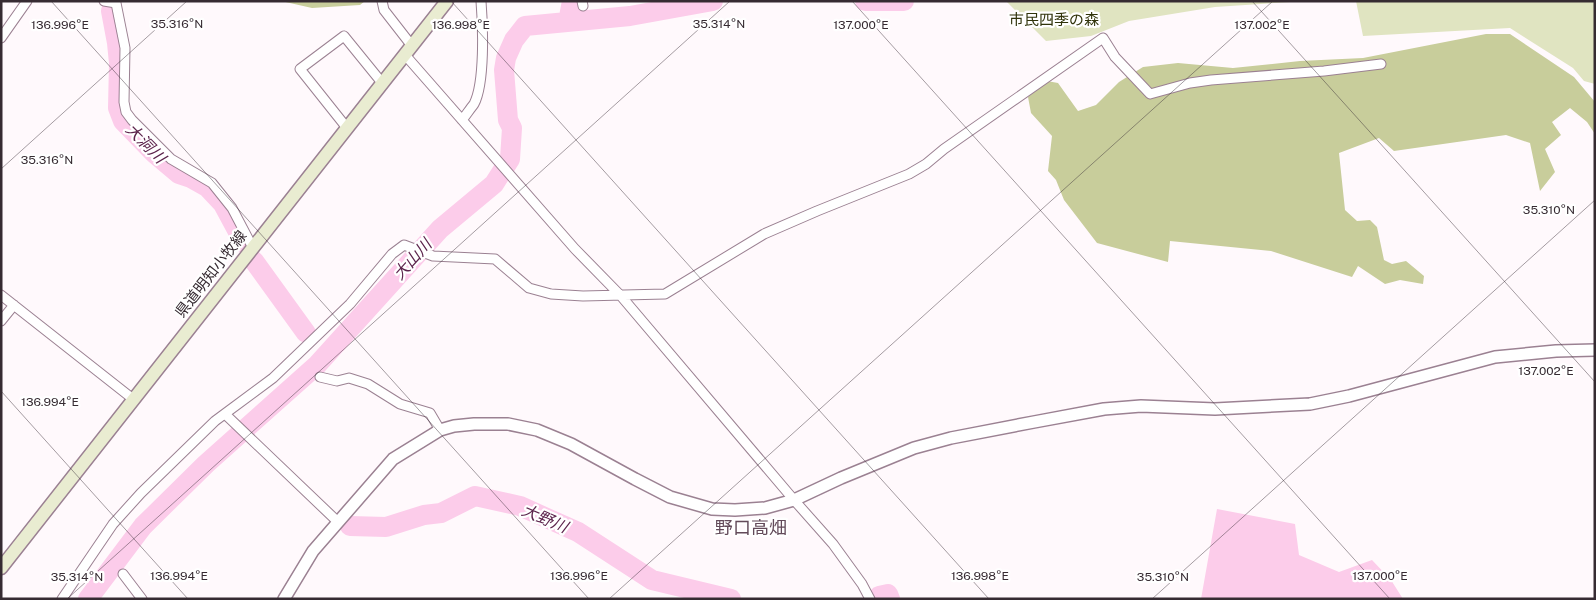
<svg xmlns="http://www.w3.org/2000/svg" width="1596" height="600" font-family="'Public Sans','Noto Sans JP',sans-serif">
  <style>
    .green { fill: #e0e4c1 }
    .forest { fill: #c8cd9b }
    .water { fill: #fcccea }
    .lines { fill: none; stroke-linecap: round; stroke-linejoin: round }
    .river { stroke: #fcccea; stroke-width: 20 }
    .minor-casing { stroke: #9b8192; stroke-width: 11 }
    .tertiary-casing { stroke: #9b8192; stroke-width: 14 }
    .secondary-casing { stroke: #9b8192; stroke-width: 15 }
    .minor { stroke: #fff; stroke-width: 9 }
    .tertiary { stroke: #fff; stroke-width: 11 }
    .secondary { stroke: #e9ecd1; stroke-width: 12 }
    .ticks { fill: none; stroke: #362b32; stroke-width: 1; stroke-opacity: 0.45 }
    .labels { text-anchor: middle; stroke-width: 4.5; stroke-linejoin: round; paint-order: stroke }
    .park-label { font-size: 15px; fill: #30330b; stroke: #fff }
    .street-label { font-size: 15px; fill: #362b32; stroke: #fff }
    .water-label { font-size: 16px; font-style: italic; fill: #5c244c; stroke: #fff }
    .quarter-label { font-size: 18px; fill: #634b5a; stroke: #fff }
    .ticks-label { font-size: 12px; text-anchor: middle; fill: #362b32; stroke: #fff; stroke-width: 4.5; stroke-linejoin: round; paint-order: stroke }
  </style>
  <rect width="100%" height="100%" fill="#fff9fc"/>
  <path class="green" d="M1006 1H1306L1215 7 1129 21 1091 36 1046 41Z
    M1356 1H1595V84L1584 81 1573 68 1510 28 1363 36Z"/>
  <path class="forest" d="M281 1H365L360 5 312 8Z
    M1486 34H1510L1574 77 1595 102V134L1587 122 1570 108 1552 122 1561 135 1545 149 1555 172 1540 191 1530 143 1506 135 1394 151 1379 138 1339 153 1345 210 1357 221 1370 220 1377 227 1384 260 1392 264 1406 261 1424 276 1423 284 1400 280 1385 284 1358 266 1352 277 1271 251 1170 241 1168 262 1097 243 1064 200 1056 180 1048 171 1052 136 1031 113 1028 97 1047 81 1058 83 1078 111 1096 105 1119 82 1143 67 1178 63 1233 68 1300 61 1363 58Z"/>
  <path class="water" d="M1217 509 1295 524 1299 555 1339 572 1372 560 1391 580 1403 599H1201Z"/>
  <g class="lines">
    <path class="river" d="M865 1H904
      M111 11 117 43 119 63 118 108 123 121 154 153 179 174 191 178 207 187 223 204 244 243
      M568 22 572 1
      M254 261 306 333
      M350 526 386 527 424 515 441 513 475 496 520 506 578 532 652 580 731 599
      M879 596 888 594 890 599
      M88 599 143 526 206 464 317 365 440 229 494 184 510 159 512 128 508 120 504 70 506 58 514 40 525 26 630 16 713 1"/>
    <defs>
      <path id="minor" d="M104 1 116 3 125 48 124 102 126 112 132 120 171 159 212 183 232 208 253 248
        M382 1 384 10 412 46
        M582 1 583 6
        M1 38 27 1
        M406 56 575 249 621 296 794 500 833 544 862 584 870 599
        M462 120C466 115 470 109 474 104 485 83 483 26 481 1
        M347 128 300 69 344 36 383 84
        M1 295 133 399
        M1 321 14 305
        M320 377 337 381 349 378 368 384 400 404 430 413 440 430
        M226 415 338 522
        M123 574 142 599
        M62 599 113 524 141 493 215 421 273 378 350 304 392 254 404 245 433 256 495 259 529 288 551 294 583 296 665 294 764 234 817 211 909 174 926 164 944 149 1103 38 1115 57 1150 94 1190 83 1211 80 1324 71 1381 64"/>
      <path id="tertiary" d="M284 599 313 551 393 459 440 430 454 426 474 424H508L537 430 571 444 635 479 670 497 712 509 735 510 765 508 794 500 841 478 914 448 951 438 1034 422 1104 409 1141 406 1215 409 1310 404 1349 396 1495 357 1556 351 1595 350"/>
      <path id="secondary" d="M1 568 447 1"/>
    </defs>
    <use href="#minor" class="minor-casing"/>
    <use href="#tertiary" class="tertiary-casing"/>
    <use href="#secondary" class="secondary-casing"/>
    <use href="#minor" class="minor"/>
    <use href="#tertiary" class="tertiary"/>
    <use href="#secondary" class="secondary"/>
  </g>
  <path class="ticks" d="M51 1 589 599M451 1 989 599M852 1 1390 599M1252 1 1595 382M1 169 187 1M1 391 188 599M67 599 730 1M609 599 1273 1M1152 599 1595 200"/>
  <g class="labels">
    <g class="park-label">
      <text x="1054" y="25">市民四季の森</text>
    </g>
    <g class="street-label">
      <text transform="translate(211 274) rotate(-52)" y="5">県道明知小牧線</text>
    </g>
    <g class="water-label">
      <text transform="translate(146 143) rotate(45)" y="6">大洞川</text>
      <text transform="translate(412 259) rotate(-48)" y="6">大山川</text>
      <text transform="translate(545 518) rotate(23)" y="6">大野川</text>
    </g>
    <g class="quarter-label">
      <text x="751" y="534">野口高畑</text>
    </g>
  </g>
  <g class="ticks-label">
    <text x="177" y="28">35.316°N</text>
    <text x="719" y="28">35.314°N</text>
    <text x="60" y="29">136.996°E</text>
    <text x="861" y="29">137.000°E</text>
    <text x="461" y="29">136.998°E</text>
    <text x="1262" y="29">137.002°E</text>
    <text x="47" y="164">35.316°N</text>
    <text x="1549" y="214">35.310°N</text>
    <text x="1546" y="375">137.002°E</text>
    <text x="50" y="406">136.994°E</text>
    <text x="179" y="580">136.994°E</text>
    <text x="579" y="580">136.996°E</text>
    <text x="980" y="580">136.998°E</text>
    <text x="1380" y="580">137.000°E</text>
    <text x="77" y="581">35.314°N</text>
    <text x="1163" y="581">35.310°N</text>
  </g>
  <rect width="1596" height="600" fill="none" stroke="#362b32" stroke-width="5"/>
</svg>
